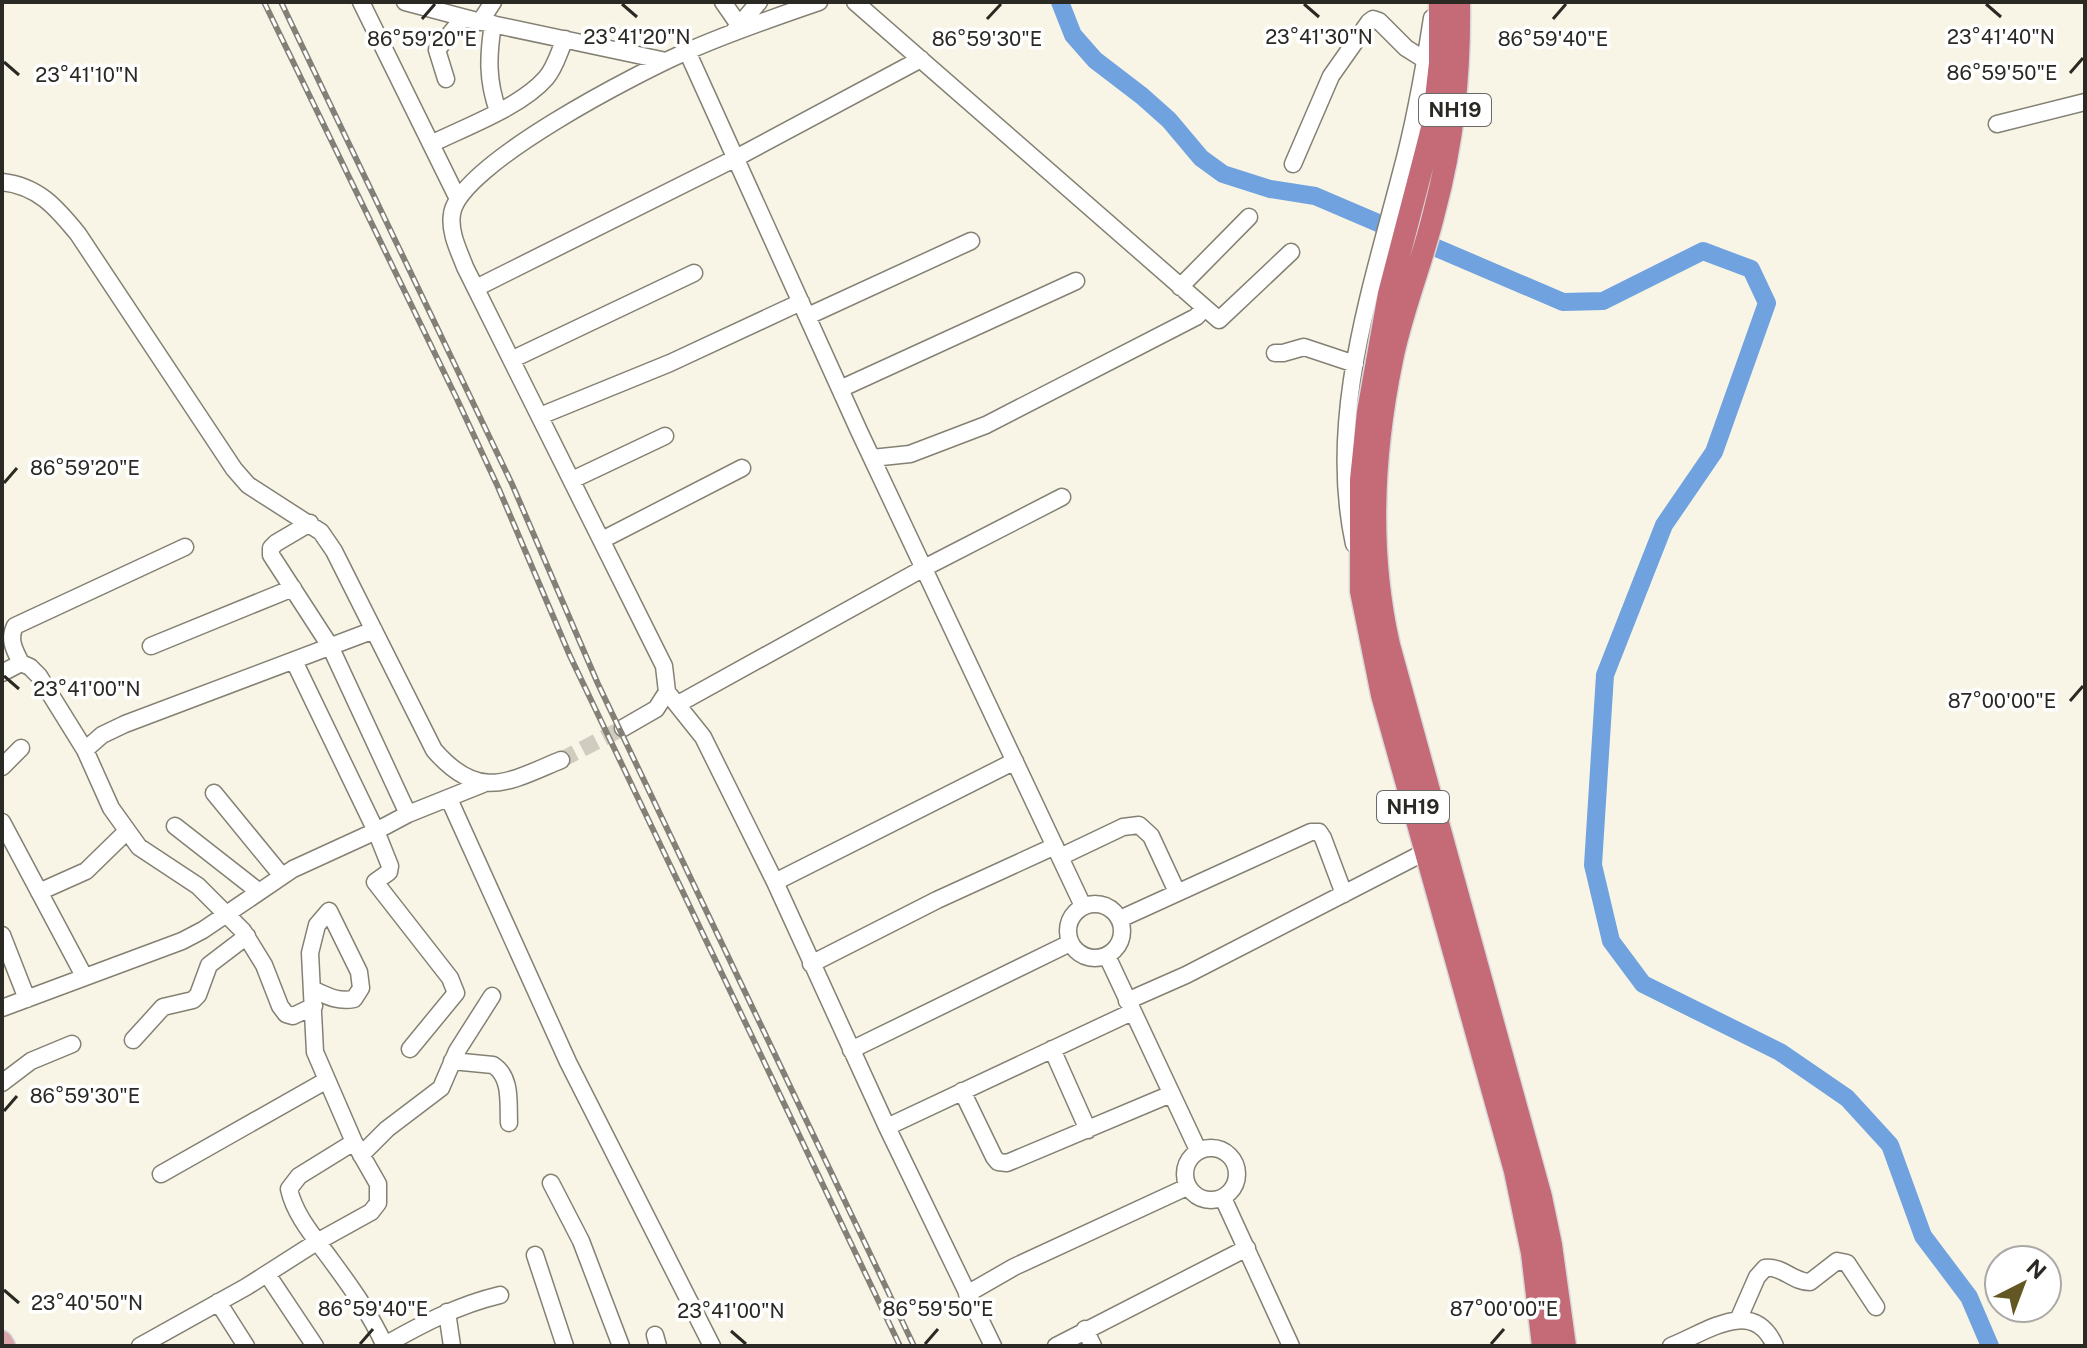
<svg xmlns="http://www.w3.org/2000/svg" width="2087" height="1348" font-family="'Public Sans',sans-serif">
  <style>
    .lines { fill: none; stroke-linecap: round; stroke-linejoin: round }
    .river { stroke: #6fa2df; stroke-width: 18 }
    .minor-tunnel { stroke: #d0ccbf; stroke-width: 16; stroke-dasharray: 16 8; stroke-linecap: butt }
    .minor-casing { stroke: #848073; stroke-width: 19 }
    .major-casing { stroke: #d9d8d8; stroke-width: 23 }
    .highway-casing { stroke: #d9d8d8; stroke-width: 25 }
    .minor { stroke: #fff; stroke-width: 16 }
    .major { stroke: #dca6ad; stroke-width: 20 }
    .highway { stroke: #c56a77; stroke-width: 22 }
    .rail-casing { stroke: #838077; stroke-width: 6 }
    .rail { stroke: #fff; stroke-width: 3; stroke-dasharray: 9; stroke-linecap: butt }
    .ticks { fill: none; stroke: #2b2924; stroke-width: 3 }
    .labels { text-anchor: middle; stroke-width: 7; stroke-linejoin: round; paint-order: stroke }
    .shield { fill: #fff; stroke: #6b6966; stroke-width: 2 }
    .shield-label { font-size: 20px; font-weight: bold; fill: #2b2924 }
    .ticks-label { font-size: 20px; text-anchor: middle; fill: #2b2924; stroke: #fff; stroke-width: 7; stroke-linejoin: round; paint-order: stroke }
  </style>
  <rect width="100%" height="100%" fill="#f9f5e6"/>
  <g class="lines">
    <path class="river" d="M1060 2 1073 35 1095 60 1142 96 1169 120 1201 158 1223 174 1270 189 1315 196 1563 302 1603 301 1703 251 1751 269 1767 303 1714 452 1664 525 1605 675 1593 865 1611 941 1643 984 1780 1052 1847 1098 1890 1145 1923 1236 1969 1297 1990 1346"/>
    <path class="minor-tunnel" d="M561 760 623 728"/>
    <defs>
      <path id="minor" d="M361 2 458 199
        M405 2 473 20 666 61
        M723 2 739 25
        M855 2 1219 320 1291 252
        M480 22 493 2
        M493 24C488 56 487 80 498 111
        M734 31 759 2
        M687 51 859 431 1083 906
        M446 79 437 50 463 18
        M1997 124 2085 102
        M431 144C465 127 521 107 546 78 555 68 559 52 565 39
        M1293 164 1331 76 1369 22 1373 19 1379 21 1406 48 1425 60
        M2 182C38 186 56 207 78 234L234 469 248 485 321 532 334 551 434 750C479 802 508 782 561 760
        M1180 287 1249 217
        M476 288 734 159 921 59
        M808 316 971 241
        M1275 353H1283L1304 347 1355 364
        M513 359 694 273
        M840 389 1076 281
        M540 416 670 363 801 302
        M872 458 910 454 986 425 1196 317 1204 309
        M572 480 665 436
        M310 523 276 543 271 548V555L330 646 408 814
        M602 540 742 468
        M1354 544C1327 420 1370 293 1401 173 1415 122 1424 70 1432 18
        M151 646 293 588
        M21 663C15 651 8 640 15 626L185 547
        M2 673 21 663 30 667 39 676 85 750 111 808 139 847 198 886 243 931 264 965 280 1006 286 1014 293 1016 314 1006
        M667 692 703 737 775 882 887 1127 993 1346
        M678 704 924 568 1062 497
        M623 728 656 709 667 692 664 666 465 267C459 251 449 232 452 214 458 165 641 71 688 51 731 32 775 17 819 2
        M85 750 102 735 125 724 374 630
        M2 767 21 748
        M214 793 282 876
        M449 799 568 1062 712 1346
        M2 822 84 976
        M175 826 258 891
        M1060 857 1123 827 1139 825 1151 836 1177 892
        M775 882 1015 761
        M39 892 86 871 127 831
        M1068 931a27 27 0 1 1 54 0a27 27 0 1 1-54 0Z
        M1120 919 1311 832H1319L1323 838 1344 894
        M2 935 27 999
        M1107 956 1198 1150
        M811 964 937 900 1055 846
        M1127 1001 1186 975 1425 852
        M2 1008 182 941 203 930 293 869 376 831 294 661
        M133 1040 163 1007 193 1000 198 995 209 965 247 936
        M410 1049 456 993 450 978 375 882 389 872 390 866 376 831 408 814 483 784
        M1052 1049 1088 1130
        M851 1050 1070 943
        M452 1061 493 1065C512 1077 508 1103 509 1123
        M2 1083 31 1061 72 1044
        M962 1091 994 1157 998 1162 1007 1163 1171 1094
        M887 1127 1132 1012
        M354 1142 299 1176 289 1189C295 1216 315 1238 331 1260 351 1287 371 1315 385 1346
        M1185 1174a26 26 0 1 1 52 0a26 26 0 1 1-52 0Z
        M361 1155 387 1129 441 1088 457 1051 492 996
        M161 1174 327 1080
        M551 1183 581 1241 621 1346
        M1223 1198 1291 1346
        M535 1255 565 1346
        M267 1274 315 1346
        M967 1294 1014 1267 1187 1187
        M218 1302 246 1346
        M447 1312 452 1346
        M1739 1318 1757 1277 1765 1268C1783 1266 1793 1282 1810 1282L1837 1261 1847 1263 1876 1307
        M1085 1329 1093 1346
        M655 1335 658 1346
        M385 1345C422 1324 458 1305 500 1295
        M140 1346 246 1287 315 1243 371 1212 378 1203V1184L354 1142 315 1052 310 953 317 925 329 911 359 972 361 988 354 999C337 1002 327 996 312 989
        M1056 1346 1247 1248
        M1671 1346C1707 1332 1753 1296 1775 1346"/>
      <path id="major" d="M2 1341 5 1346"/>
      <path id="highway" d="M1440 2V63L1433 125 1389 294 1368 412 1361 480V591L1382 695 1515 1171 1532 1253 1543 1346
        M1459 2C1460 76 1453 142 1434 213 1422 263 1402 310 1392 360 1373 452 1368 552 1389 645L1541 1197 1551 1245 1565 1346"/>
    </defs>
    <use href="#minor" class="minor-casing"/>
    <use href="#major" class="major-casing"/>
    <use href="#highway" class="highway-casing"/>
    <use href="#minor" class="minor"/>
    <use href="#major" class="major"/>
    <use href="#highway" class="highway"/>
    <defs>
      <path id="rail" d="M264 2 456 397 498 487 570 656 900 1346
        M281 2 512 484 598 684 914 1346"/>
    </defs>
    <use href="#rail" class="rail-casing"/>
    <use href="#rail" class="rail"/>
  </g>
  <path class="ticks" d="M622 4 637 17M1304 4 1319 17M1986 4 2001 17M422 19 435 4M987 19 1001 4M1553 19 1566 4M4 62 19 75M2070 73 2083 58M4 483 17 468M4 676 19 689M2070 701 2083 686M4 1111 17 1096M4 1290 19 1303M731 1331 746 1344M360 1344 373 1329M925 1344 938 1329M1491 1344 1504 1329"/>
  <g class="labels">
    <g class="shield">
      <rect x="1419" y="94" width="72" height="32" rx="6"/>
      <rect x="1377" y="791" width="72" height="32" rx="6"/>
    </g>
    <g class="shield-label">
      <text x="1455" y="117">NH19</text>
      <text x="1413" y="814">NH19</text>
    </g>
  </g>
  <g class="ticks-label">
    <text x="1319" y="44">23°41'30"N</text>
    <text x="637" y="44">23°41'20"N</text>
    <text x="2001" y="44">23°41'40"N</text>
    <text x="422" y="46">86°59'20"E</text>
    <text x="987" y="46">86°59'30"E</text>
    <text x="1553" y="46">86°59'40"E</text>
    <text x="2002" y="80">86°59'50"E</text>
    <text x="87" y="82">23°41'10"N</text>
    <text x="85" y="475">86°59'20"E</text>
    <text x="87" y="696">23°41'00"N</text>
    <text x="2002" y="708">87°00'00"E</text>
    <text x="85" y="1103">86°59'30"E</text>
    <text x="87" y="1310">23°40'50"N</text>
    <text x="373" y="1316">86°59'40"E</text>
    <text x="938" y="1316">86°59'50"E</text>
    <text x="1504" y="1316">87°00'00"E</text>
    <text x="731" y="1318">23°41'00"N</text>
  </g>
  <rect width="2087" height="1348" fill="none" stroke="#2b2924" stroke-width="8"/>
  <g transform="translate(2023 1284) rotate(42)"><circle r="38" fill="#ffffff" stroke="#aaa9a7" stroke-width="2"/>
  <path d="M0-6L14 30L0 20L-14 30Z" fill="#635723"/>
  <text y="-12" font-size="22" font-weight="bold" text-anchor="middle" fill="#2b2924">N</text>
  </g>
</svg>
